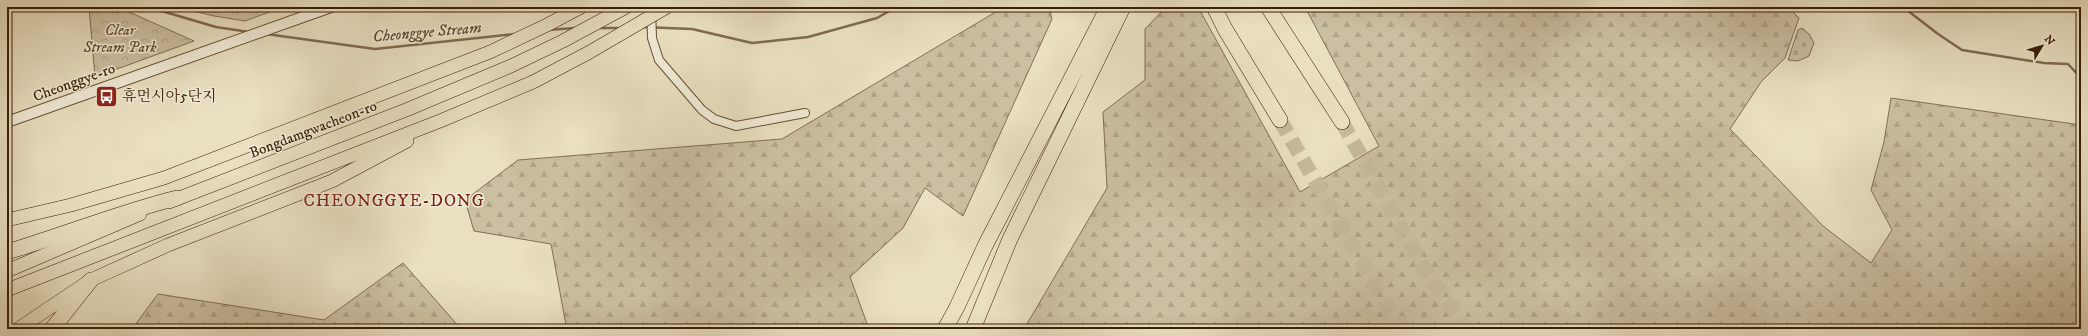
<svg xmlns="http://www.w3.org/2000/svg" width="2088" height="336" font-family="'IM FELL DW Pica','Noto Serif KR',serif">
  <style>
    .forest { fill: url(#forest-firs); stroke: #826e54 }
    .cemetery { fill: url(#cemetery-stones); stroke: #826e54 }
    .park { fill: url(#park-crowns); stroke: #826e54 }
    .lines { fill: none; stroke-linecap: round; stroke-linejoin: round }
    .stream { stroke: #806b50; stroke-width: 2.5 }
    .motorway-tunnel { stroke: #c6b99c; stroke-width: 15; stroke-dasharray: 15 8; stroke-linecap: butt }
    .minor-casing { stroke: #664e35; stroke-width: 10 }
    .tertiary-casing { stroke: #664e35; stroke-width: 12 }
    .trunk-casing { stroke: #3a1e06; stroke-width: 14 }
    .motorway-casing { stroke: #3a1e06; stroke-width: 16 }
    .minor { stroke: #f1ebd7; stroke-width: 8 }
    .tertiary { stroke: #f1ebd7; stroke-width: 10 }
    .trunk { stroke: #e9e0c1; stroke-width: 13 }
    .motorway { stroke: #e9e0c1; stroke-width: 15 }
    .trunk-bridge-casing { stroke: #3a1e06; stroke-width: 14; stroke-linecap: butt }
    .trunk-bridge { stroke: #e9e0c1; stroke-width: 13 }
    .labels { text-anchor: middle; stroke-width: 3; stroke-linejoin: round; paint-order: stroke }
    .park-label { font-size: 15px; font-style: italic; fill: #664e34; stroke: #f1ebd7 }
    .street-label { font-size: 15px; fill: #3a1e06; stroke: #f1ebd7 }
    .poi-label { font-size: 15px; fill: #3a1e06; stroke: #f1ebd7; text-anchor: start }
    .water-label { font-size: 16px; font-style: italic; fill: #634b31; stroke: #f1ebd7 }
    .quarter-label { font-size: 17px; letter-spacing: 1px; fill: #7a1f14; stroke: #f1ebd7 }
  </style>
  <defs>
    <pattern id="forest-firs" width="22" height="20" patternUnits="userSpaceOnUse"><rect width="22" height="20" fill="#cbbfa1"/><path d="M5 1l3.5 6h-7zM16 11l3.5 6h-7z" fill="#afa489"/></pattern>
    <pattern id="cemetery-stones" width="16" height="16" patternUnits="userSpaceOnUse"><rect width="16" height="16" fill="#cbbfa1"/><path d="M2 7V4a2 2 0 0 1 4 0v3zM10 15v-3a2 2 0 0 1 4 0v3z" fill="#afa489"/></pattern>
    <pattern id="park-crowns" width="20" height="18" patternUnits="userSpaceOnUse"><rect width="20" height="18" fill="#cbbfa1"/><path d="M2 6a3 3 0 1 1 6 0M12 15a3 3 0 1 1 6 0" fill="none" stroke="#afa489"/></pattern>
  </defs>
  <rect width="100%" height="100%" fill="#e9e0c1"/>
  <filter id="stains"><feTurbulence type="fractalNoise" baseFrequency=".005" numOctaves="4"/><feColorMatrix values="0 0 0 0 .2 0 0 0 0 .09 0 0 0 0 .02 0 0 0 .5 -.17"/></filter>
  <radialGradient id="worn" r=".72"><stop offset=".6" stop-color="#630" stop-opacity="0"/><stop offset="1" stop-color="#630" stop-opacity=".3"/></radialGradient>
  <path class="forest" d="M1004 7H1049L1052 19 963 216 925 188 903 228 850 277 869 329H576L566 325 551 244 474 231 465 200 518 160 782 139Z
    M1166 7H1198L1300 192 1379 146 1305 7H1788L1799 18 1785 58 1761 82 1730 129 1823 226 1871 263 1892 230 1871 190 1884 142 1891 98 2081 125V329H1024L1107 188 1103 112 1145 80V29Z
    M403 263 461 329H132L158 294 324 320Z"/>
  <path class="cemetery" d="M1802 28 1809 34 1814 43 1809 56 1798 61 1788 60 1798 30Z"/>
  <path class="park" d="M89 7H118L194 41 95 77Z
    M176 7H283L245 21 214 16Z"/>
  <g class="lines">
    <path class="stream" d="M148 7 216 27 249 32
      M1903 7 1938 34 1962 50 2044 63 2068 64 2081 78
      M642 27 692 29 752 43 808 37 877 18 896 7
      M600 28H621
      M548 30 575 28
      M266 34 375 49 515 34"/>
    <path class="motorway-tunnel" d="M1280 120 1375 285 1403 329
      M1342 122 1427 274 1467 329"/>
    <defs>
      <path id="minor" d="M651 7 652 38 659 60 702 110 714 119 736 126 805 113"/>
      <path id="tertiary" d="M7 122 331 7"/>
      <path id="trunk" d="M169 202 406 110 511 66 563 41 626 7
        M7 220 71 205 164 178 490 52 547 25 581 7
        M7 271 140 214
        M7 290 440 121 533 82
        M18 329 91 280 168 245 332 181 407 141"/>
      <path id="motorway" d="M1214 7 1225 29 1280 120
        M1268 7 1342 122
        M7 252C64 235 120 212 177 198
        M52 329 91 280
        M945 329 957 307 985 246 1108 7
        M973 329 1010 239 1123 7"/>
    </defs>
    <use href="#minor" class="minor-casing"/>
    <use href="#tertiary" class="tertiary-casing"/>
    <use href="#trunk" class="trunk-casing"/>
    <use href="#motorway" class="motorway-casing"/>
    <use href="#minor" class="minor"/>
    <use href="#tertiary" class="tertiary"/>
    <use href="#trunk" class="trunk"/>
    <use href="#motorway" class="motorway"/>
    <defs>
      <path id="trunk-bridge" d="M533 82 588 53 667 7"/>
    </defs>
    <use href="#trunk-bridge" class="trunk-bridge-casing"/>
    <use href="#trunk-bridge" class="trunk-bridge"/>
  </g>
  <defs>
    <symbol id="bus-square" viewBox="-11 -11 22 22"><rect x="-9" y="-9" width="18" height="18" rx="4" fill="#8f2418" stroke="#f1ebd7"/><path d="M-5-6H5V4H4V6H2V4H-2V6H-4V4H-5ZM-3.5-4V0h7V-4ZM-3.5 1.2v1.5H-2V1.2ZM2 1.2v1.5H3.5V1.2Z" fill="#fff"/></symbol>
  </defs>
  <g fill-rule="evenodd">
    <use href="#bus-square" x="94" y="84" width="25" height="25"/>
  </g>
  <g class="labels">
    <g class="park-label">
      <text x="120" y="35">Clear<tspan x="120" dy="17">Stream Park</tspan></text>
    </g>
    <g class="street-label">
      <text transform="translate(74 82) rotate(-20)" y="5">Cheonggye-ro</text>
      <text transform="translate(313 129) rotate(-21)" y="5">Bongdamgwacheon-ro</text>
    </g>
    <g class="poi-label">
      <text x="122" y="101">휴먼시아5단지</text>
    </g>
    <g class="water-label">
      <text transform="translate(427 31) rotate(-5)" y="6">Cheonggye Stream</text>
    </g>
    <g class="quarter-label">
      <text x="394" y="206">CHEONGGYE-DONG</text>
    </g>
  </g>
  <rect width="2088" height="336" fill="none" stroke="#e9e0c1" stroke-width="24"/>
  <rect x="8" y="8" width="2072" height="320" fill="none" stroke="#3a1e06" stroke-width="2"/>
  <rect x="12" y="12" width="2064" height="312" fill="none" stroke="#3a1e06"/>
  <g transform="translate(2042 46) rotate(52)" stroke="#f1ebd7" stroke-width="3" paint-order="stroke">
  <path d="M0-3L7 15L0 10L-7 15Z" fill="#3a1e06"/>
  <text y="-6" font-size="11" font-weight="bold" text-anchor="middle" fill="#3a1e06">N</text>
  </g>
  <rect width="100%" height="100%" filter="url(#stains)"/>
  <rect width="100%" height="100%" fill="url(#worn)"/>
</svg>
